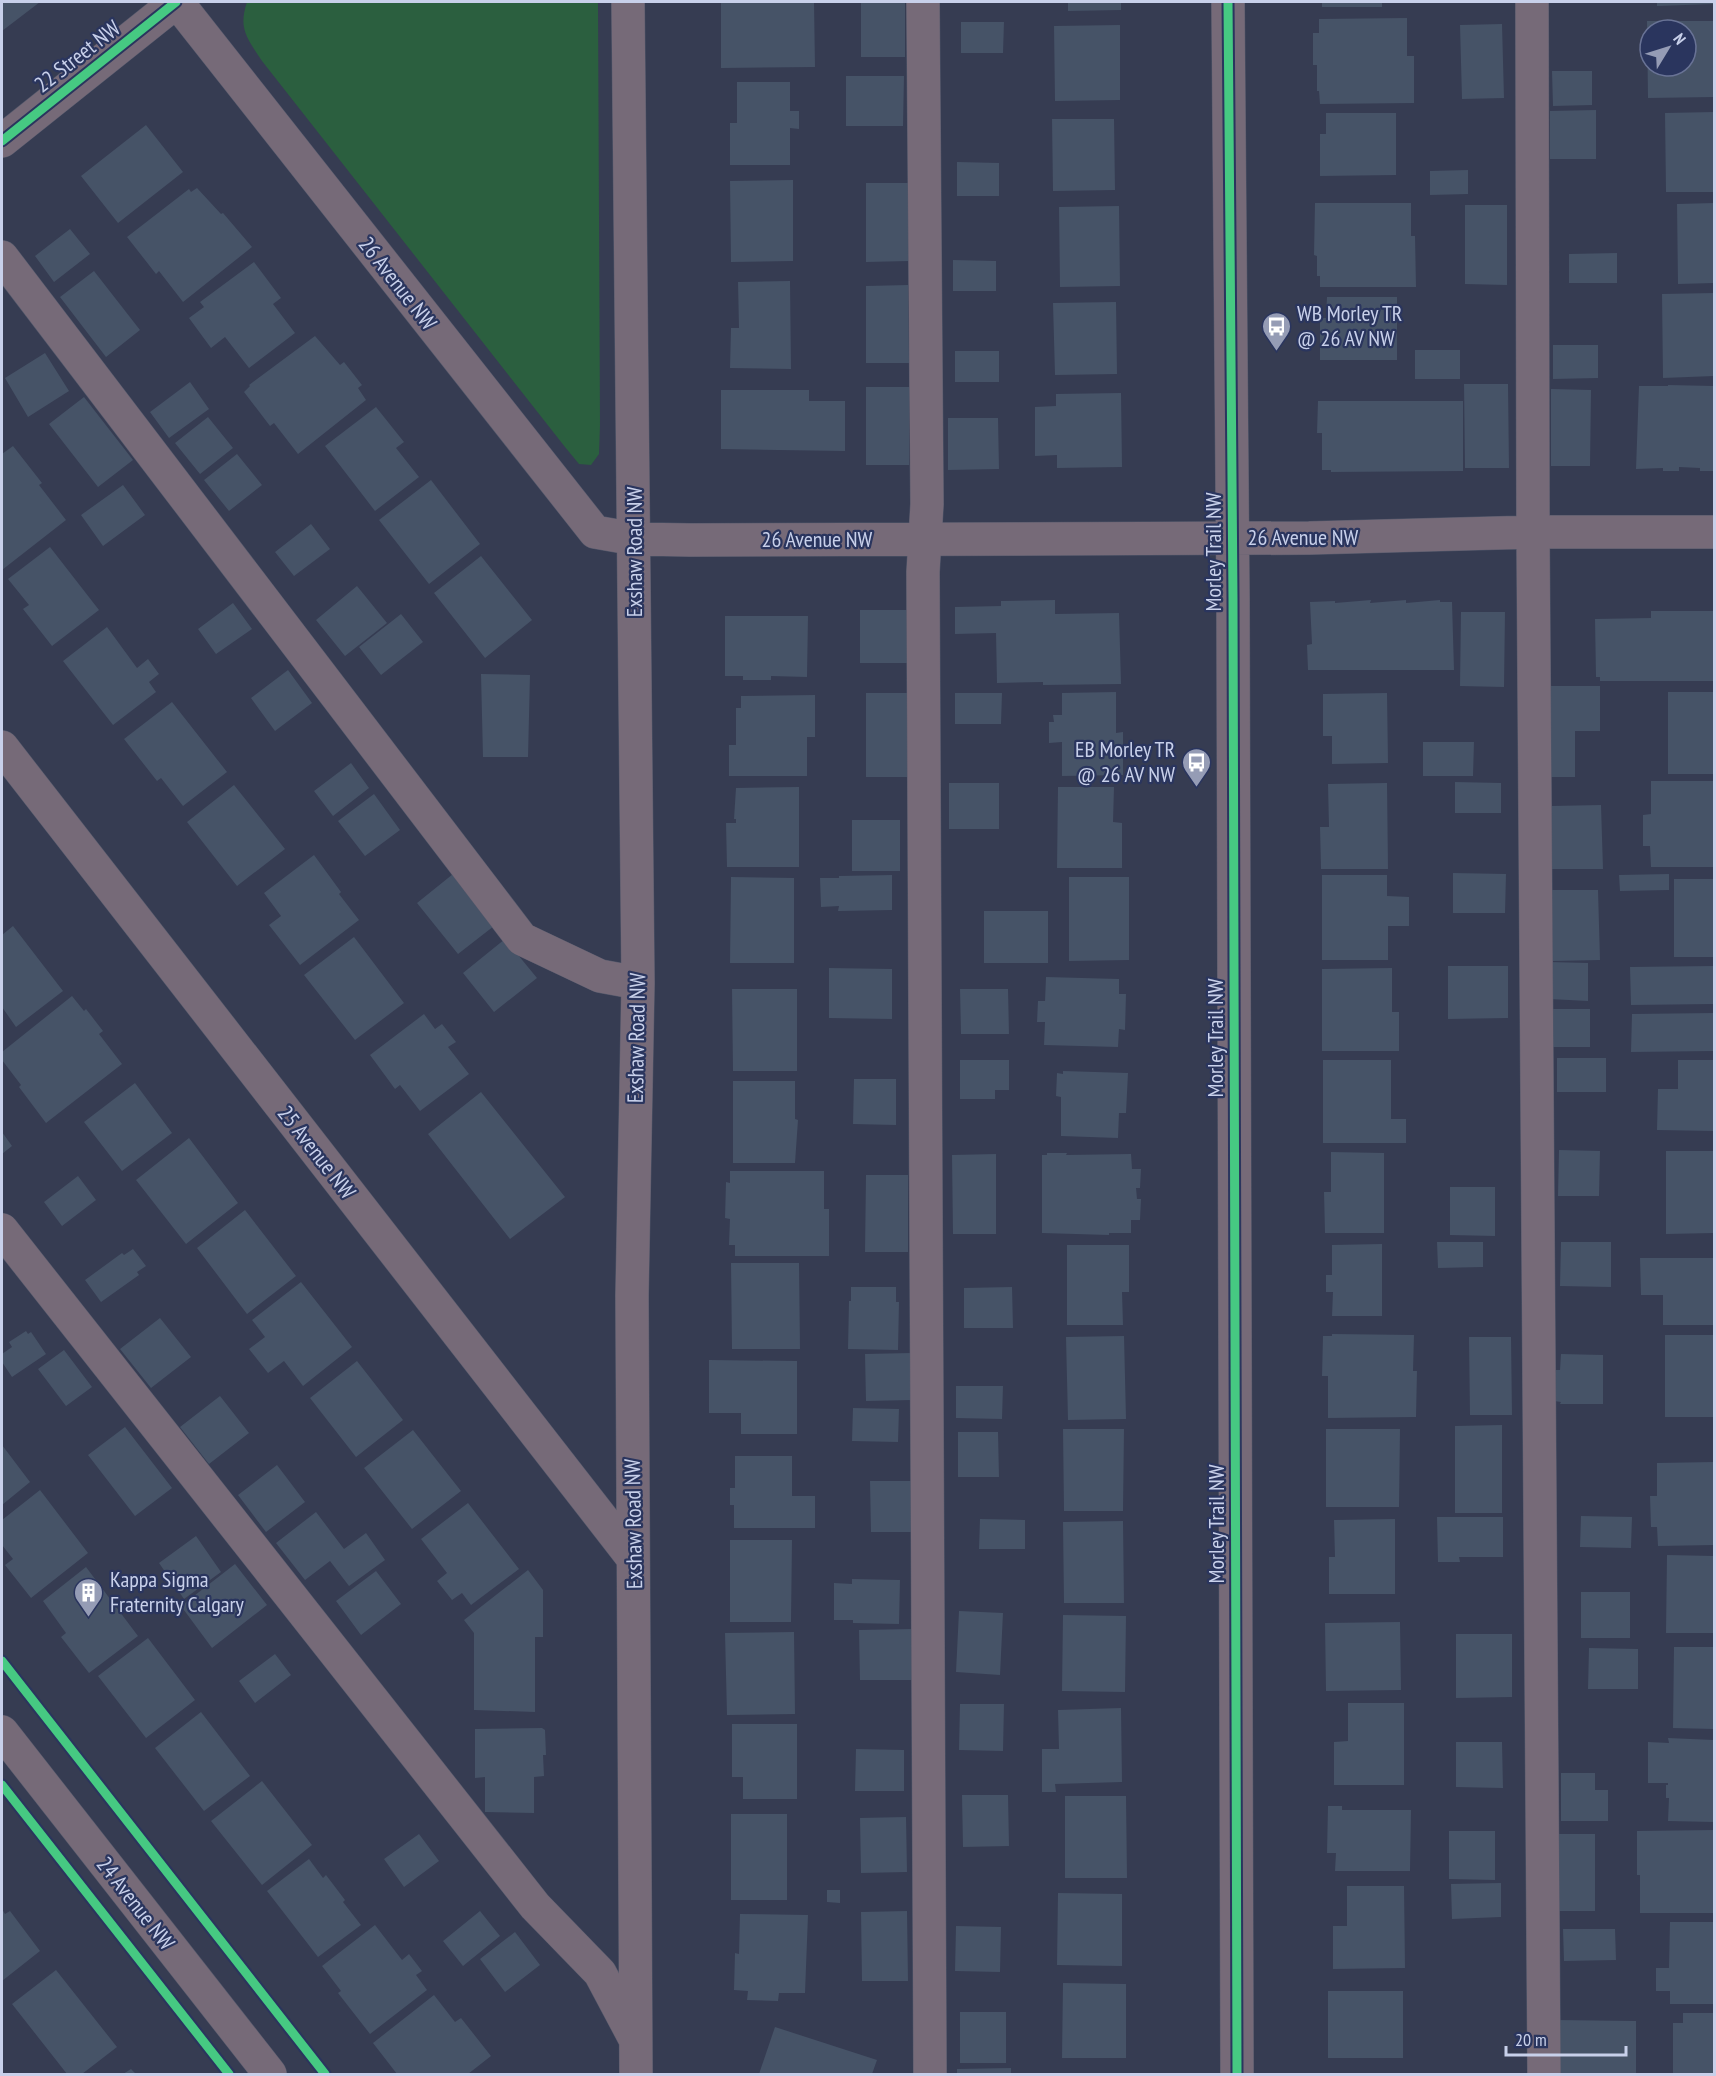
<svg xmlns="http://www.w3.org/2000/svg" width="1716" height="2076" font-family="'PT Sans Narrow',sans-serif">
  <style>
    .green { fill: #2b5f3f }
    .building { fill: #465367; fill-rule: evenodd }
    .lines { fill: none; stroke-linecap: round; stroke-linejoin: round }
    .minor-casing { stroke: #53586b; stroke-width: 34 }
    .minor { stroke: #766a78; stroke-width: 33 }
    .cycleway-casing { stroke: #2a355e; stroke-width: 13 }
    .cycleway { stroke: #46c982; stroke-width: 9 }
    .labels { text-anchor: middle; stroke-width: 4.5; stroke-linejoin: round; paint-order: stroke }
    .street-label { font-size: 22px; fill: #c8d0ea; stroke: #2a355e }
    .poi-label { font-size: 22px; fill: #c8d0ea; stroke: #2a355e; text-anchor: start }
  </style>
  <rect width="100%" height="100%" fill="#363c52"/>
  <path class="green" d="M247 2H598L600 425 599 454 591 465 579 464 565 447 262 61C247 38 238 29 247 2Z"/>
  <path class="building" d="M2 2H40L2 31Z
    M721 2H814L815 67 721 68Z
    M861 2H905V57H861Z
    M1068 2H1121V10L1068 11Z
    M1322 2H1382V7H1322Z
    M1657 2H1714V4L1657 6Z
    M1407 18V56H1414V103L1320 104 1319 91H1317V65H1313V33H1319V19Z
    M1647 21H1714V97L1648 98ZM1650 30H1686V66H1650Z
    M961 22H1004L1003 53H961Z
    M1502 24 1504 98 1462 99 1460 25Z
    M1120 25V100L1055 101 1054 26Z
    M1552 71H1592V105L1553 106Z
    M846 76H904L903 126H846Z
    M737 82H790V111H799V129L790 128V165H730V123H737Z
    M1596 110V159H1550V111Z
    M1714 112V192H1666L1665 113Z
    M1326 113H1396V175L1320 176V134H1326Z
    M1052 119H1114L1115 190 1053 191Z
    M146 125 183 172 118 223 81 176Z
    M957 162 999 163V196H957Z
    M1468 170V194L1430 195V171Z
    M793 180V261L731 262 730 181Z
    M866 183H909V261L866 262Z
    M197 188 221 214 223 213 252 247 183 302 159 271 156 274 127 237 189 189 191 192Z
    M1315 203H1411V236H1415L1416 287H1320V276H1317V256L1314 255Z
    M1714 203V283L1678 284 1677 204Z
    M1465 205H1507V285L1465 284Z
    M1119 206 1120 286 1060 287 1059 207Z
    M70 229 90 254 54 282 35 256Z
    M1617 253V283H1569V254Z
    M953 260 996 261V291H953Z
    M254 262 281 298 273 304 295 333 249 368 225 337 211 348 189 318 204 307 200 302Z
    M94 271 140 330 106 357 60 297Z
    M790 281 791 369 730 368 731 328H739L738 282Z
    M908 285 909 363H866V286Z
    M1714 293V376L1663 378 1662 294Z
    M1327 297H1397V360H1320V318H1326Z
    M1116 302 1117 374 1055 375 1053 303Z
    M315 336 340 365 344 362 362 385 358 388 366 400 298 454 274 423 270 426 244 392 250 386 249 385Z
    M1553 345H1598V378L1553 379Z
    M1415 350H1460V379H1415Z
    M955 351H999V382H955Z
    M45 353 69 391 28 417 5 378Z
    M190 382 209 409 169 438 150 412Z
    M1464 384H1508L1509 468H1465Z
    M1668 385 1714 386V471H1700V468L1679 467V471H1663V468L1636 469 1639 386H1668Z
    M866 387H909V465H866Z
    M1551 389 1591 390 1590 466H1551Z
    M721 390H809V401H845V451L721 449Z
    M1121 393 1122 467 1057 468V455L1035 456V407L1056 406V394Z
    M84 397 133 460 98 487 49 424Z
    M1318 401H1463V471L1331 472V470H1322V433H1317Z
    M376 407 404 442 396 448 419 477 375 511 325 446Z
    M208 417 233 448 200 474 175 443Z
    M948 418H998L999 469 948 470Z
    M13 446 42 483 39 485 66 520 2 570V454Z
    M237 454 262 485 229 511 204 480Z
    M431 480 480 544 429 584 379 520Z
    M123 485 145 515 103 546 81 515Z
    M311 524 330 549 294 576 275 552Z
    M50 547 99 610 52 646 23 609 29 605 8 579Z
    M481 556 532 620 485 658 434 593Z
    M357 586 387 623 345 656 316 620Z
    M1055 600V614L1119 613 1121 684 1043 685V682L997 683 996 633 955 634V607L1001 606V601Z
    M1371 600 1370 603 1406 600V603L1440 600V602H1452L1454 670H1308L1307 645 1312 644 1310 602 1335 601V603Z
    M233 603 252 629 216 654 198 629Z
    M860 610H910V663H860Z
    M1651 611H1714V681H1600V677H1596L1595 619 1651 618Z
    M1461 612H1505L1504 687 1460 686Z
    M401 614 423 642 381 675 359 647Z
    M725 616H808L807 677 771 676V680H743V676H725Z
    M107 627 137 668 148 659 159 674 149 682 156 692 113 725 63 661Z
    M288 670 312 703 275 731 251 698Z
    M481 674 530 675 528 757H483Z
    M1548 686H1600V731H1575V777H1544Z
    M1116 692V733L1123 732V775L1062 776V742L1049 743V722H1054L1053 715H1062V693Z
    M1668 692H1714V774H1668Z
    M866 693H908V777H866Z
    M955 693H1002L1001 724H955Z
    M1387 693 1388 763 1332 764V736H1323V694Z
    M815 695V737H807V776H729V745H736V708H741V696Z
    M172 702 227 772 183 806 161 778 157 781 124 739Z
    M1423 742H1474L1473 776H1423Z
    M351 763 369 788 333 816 314 791Z
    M1651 781H1714V867H1651L1650 846H1643V815L1651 814Z
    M1455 782 1501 783V813H1455Z
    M949 783H999V829H949Z
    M1387 783 1388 869H1321L1320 827H1329L1328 784Z
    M234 785 285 849 237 886 187 822Z
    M799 787V867H727L726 823H736V819H734L736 788Z
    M1058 787H1114L1113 822 1122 823V868H1057Z
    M374 794 400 830 365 856 338 821Z
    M1601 805 1603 869H1550L1551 806Z
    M852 820H900V871H852Z
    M314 855 341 892 339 894 359 920 300 965 269 925 281 916 264 893Z
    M1453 873 1506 874 1505 913H1453Z
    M453 874 494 926 458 954 417 903Z
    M1669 874V890L1620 891 1619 875Z
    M892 875V910L838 911 839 906 821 907 820 878H839V876Z
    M1322 875H1387V896L1409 897V926H1388V960H1322Z
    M731 877 794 878V963H730Z
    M1069 877H1129V960L1069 961Z
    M1674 879H1714V957H1674Z
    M1551 890H1598L1600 960 1553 961Z
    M984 911H1048V963H984Z
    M13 926 63 991 16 1027 2 1007V935Z
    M354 937 404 1003 355 1040 304 975Z
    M505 939 537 978 494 1012 463 973Z
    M1549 962 1588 963V1001L1549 999Z
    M1448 966H1508V1018L1448 1019Z
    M1714 966V1004L1631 1005 1630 967Z
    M829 968 892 969V1019L829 1018Z
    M1392 968V1012H1399V1051H1322V969Z
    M1046 977 1119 979V994H1126L1125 1030 1119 1029 1118 1047 1044 1045 1045 1022H1037L1038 1001H1045Z
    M732 989H797V1071H733Z
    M960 989H1008L1009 1034H961Z
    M72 996 84 1011 86 1009 103 1031 99 1034 122 1064 46 1123 19 1087 21 1085 2 1060V1052Z
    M1548 1009H1590V1047H1548Z
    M1714 1013V1051L1631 1052 1632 1014Z
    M424 1014 435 1029 442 1024 456 1042 448 1047 469 1074 420 1111 400 1085 395 1089 370 1055Z
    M1557 1058H1606V1092H1557Z
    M960 1060H1009V1090H995V1099H960Z
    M1323 1060H1391V1119H1406V1143H1323Z
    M1678 1060H1714V1131L1657 1130 1658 1089H1678Z
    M1063 1071 1128 1073 1126 1113H1119L1118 1138 1061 1136V1097L1056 1096 1057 1073 1063 1074Z
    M854 1079H896V1125L853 1124Z
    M733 1081H795V1119L798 1120 795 1163H733Z
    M135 1083 172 1133 122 1171 84 1122Z
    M481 1092 565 1197 510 1239 428 1134Z
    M2 1132 12 1146 2 1154Z
    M189 1138 238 1203 186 1244 136 1180Z
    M1559 1150 1600 1151 1599 1196H1558Z
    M1666 1151H1714V1233L1666 1234Z
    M1331 1152 1384 1153V1233H1325L1324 1192H1331Z
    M1047 1153H1067L1066 1155 1131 1154 1132 1169H1141L1140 1188H1136L1137 1199H1141L1140 1220H1131V1233H1109V1235L1042 1233V1155H1047Z
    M996 1154V1234H953L952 1155Z
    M730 1171H824V1209H829V1256H735V1245H729L730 1219 725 1218 726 1182 730 1183Z
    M866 1175H908V1252H865Z
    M78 1176 96 1200 62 1226 44 1202Z
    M1450 1187H1495V1236L1450 1235Z
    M245 1210 296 1276 247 1314 197 1248Z
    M1437 1242H1483V1267L1438 1268Z
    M1561 1242H1611V1287L1560 1286Z
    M1382 1244V1316H1332L1333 1292H1326V1275H1332V1245Z
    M1067 1245H1129V1292H1122L1123 1325H1067Z
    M133 1249 146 1266 137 1272 139 1275 101 1302 85 1280 122 1253 124 1255Z
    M1640 1258H1714V1325H1663V1295H1641Z
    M731 1263H799L800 1349H732Z
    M301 1282 352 1347 303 1386 284 1361 268 1373 249 1349 265 1337 252 1320Z
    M851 1287H896V1302H899L898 1350 848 1349 849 1301H851Z
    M1012 1287 1013 1328H964V1288Z
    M160 1318 191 1357 151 1388 120 1349Z
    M26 1331 28 1334 31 1332 46 1354 12 1377 2 1362V1354L12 1347 9 1342Z
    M1332 1334 1414 1335 1413 1371H1417L1416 1417 1328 1418V1376H1322L1323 1336H1332Z
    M1665 1335H1714V1417H1665Z
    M1124 1336 1126 1419 1068 1420 1066 1337Z
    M1469 1337H1511L1512 1415H1470Z
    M64 1350 92 1387 66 1406 38 1369Z
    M911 1353 912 1400 866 1401 865 1354Z
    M1561 1354 1603 1355V1404H1560L1561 1402 1554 1401V1370H1560Z
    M709 1360 797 1361V1434H741V1413H709Z
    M357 1361 403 1420 356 1457 310 1398Z
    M956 1386H1003L1002 1419 956 1418Z
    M220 1396 249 1433 209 1464 180 1427Z
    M853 1408 899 1409 898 1442 852 1441Z
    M1502 1425V1513H1455V1426Z
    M125 1427 172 1488 135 1516 88 1455Z
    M1063 1429H1124L1123 1511H1064Z
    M1326 1429H1400L1399 1507H1326Z
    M413 1430 461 1491 412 1529 364 1468Z
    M958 1432H998L999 1477H958Z
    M2 1445 30 1482 2 1505Z
    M735 1456H792V1496H815V1528H734V1505H730V1488H735Z
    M1714 1462V1545L1658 1546 1657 1527H1651L1650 1496H1657V1463Z
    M277 1465 305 1502 266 1532 238 1495Z
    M870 1481H912V1532H871Z
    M40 1490 88 1553 31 1598 5 1565 13 1559 2 1545V1520Z
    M468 1503 519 1569 471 1605 462 1593 452 1600 437 1581 447 1573 421 1539Z
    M316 1512 344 1549 366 1533 385 1560 349 1586 330 1561 305 1580 276 1543Z
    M1581 1516 1632 1517 1631 1548 1580 1547Z
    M1437 1517H1503V1557H1459L1460 1562H1438Z
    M980 1519 1025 1520V1549H979Z
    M1395 1519V1594H1329V1557H1335L1334 1520Z
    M1123 1521 1124 1603H1064L1063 1522Z
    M196 1536 221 1572 184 1599 159 1563Z
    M730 1540H792L791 1622H730Z
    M1667 1555 1714 1556V1633H1666Z
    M235 1564 267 1605 212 1648 181 1606Z
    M86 1567 138 1636 89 1673 61 1637 66 1633 43 1601Z
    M528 1570 543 1590V1637H535V1712L474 1710V1633L464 1620Z
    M376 1571 401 1604 361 1635 336 1601Z
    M852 1579 900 1580 899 1624 853 1623V1620H834V1583L852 1584Z
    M1581 1592H1630V1638H1581Z
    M959 1611 1003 1613 1000 1675 956 1672Z
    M1063 1615 1126 1616 1125 1692 1062 1691Z
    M1400 1622 1401 1690 1326 1691 1325 1623Z
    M913 1629 914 1680H860L859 1630Z
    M794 1632 795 1714 727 1715 725 1633Z
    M1456 1634H1512V1697L1456 1698Z
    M148 1638 195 1700 146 1738 98 1676Z
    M1674 1647H1714V1729L1673 1728Z
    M1589 1648 1638 1649V1689H1588Z
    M275 1654 291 1675 255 1703 239 1681Z
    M1348 1703H1404V1785H1334V1742L1348 1741Z
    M960 1704H1004L1003 1751 959 1750Z
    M1121 1708 1122 1782 1055 1784 1056 1792H1042V1749H1059L1058 1710Z
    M201 1712 250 1776 204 1811 155 1748Z
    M732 1724H797V1799H743V1777H732Z
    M542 1728 545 1730 546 1755H543L544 1776 534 1777V1813L485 1812V1777L475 1778V1729Z
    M1668 1738 1714 1740V1822L1668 1821 1669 1798H1666V1785H1668V1783H1648V1742L1669 1743Z
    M1456 1742H1502L1503 1788 1456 1787Z
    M856 1749 904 1750V1791H855Z
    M1561 1773H1595V1790H1608V1821H1561Z
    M262 1781 312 1845 262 1885 211 1821Z
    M962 1795H1008L1009 1846 963 1847Z
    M1065 1796H1126L1127 1878H1065Z
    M1328 1806H1342V1810H1411L1410 1871H1335L1336 1853H1327Z
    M731 1814H787V1900H731Z
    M906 1817 907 1872 861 1873 860 1818Z
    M1714 1830V1913H1640V1875H1637V1831Z
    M1449 1831H1495V1880L1449 1879Z
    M419 1834 439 1861 404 1887 384 1859Z
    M1552 1834H1595V1911H1552Z
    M309 1859 323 1878 326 1875 345 1900 343 1902 361 1925 318 1957 267 1891Z
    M1501 1883V1917L1452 1919 1451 1884Z
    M1347 1886H1404L1405 1968 1333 1969V1926H1347Z
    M827 1890H840V1903L827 1902Z
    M1058 1893 1122 1894V1966L1057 1965Z
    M2 1909 5 1914 10 1911 40 1951 2 1981Z
    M480 1911 500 1936 463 1966 443 1941Z
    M907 1911 908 1981H862L861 1912Z
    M740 1914 808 1915 805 1993H779L778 2001 747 2000 748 1991 734 1990 735 1953 739 1954Z
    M1670 1922H1714V2004H1670V1991H1656V1968H1669Z
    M375 1925 402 1960 409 1954 422 1971 416 1975 427 1990 370 2034 338 1993 341 1991 322 1966Z
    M956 1926 1001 1927 1000 1972 955 1971Z
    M1563 1929H1615L1616 1960 1564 1961Z
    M515 1932 540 1965 505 1992 480 1959Z
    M56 1970 117 2047 82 2074H67L12 2004Z
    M1063 1983 1126 1984V2058H1062Z
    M1328 1991H1403V2058H1328Z
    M434 1995 455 2022 461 2018 491 2056 468 2074H397L373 2043Z
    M960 2012H1006V2063H960Z
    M1683 2013H1714V2074H1673V2023H1683Z
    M1556 2020 1636 2021V2074H1556Z
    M775 2027 877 2060 872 2074H759Z
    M1011 2068V2074H957V2069Z
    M131 2069 136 2074H123Z"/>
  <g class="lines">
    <defs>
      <path id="minor" d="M177 2 595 532 635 539 690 540 1309 538 1533 532H1714
        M628 2 638 983 632 1296 636 2074
        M923 2 927 504 923 572 930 2074
        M1228 2 1233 598 1237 2074
        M1532 2 1533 532 1544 2074
        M2 141 176 2
        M2 257 522 939 600 976 638 983
        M2 747 632 1557
        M2 1230 535 1906 600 1973 634 2037
        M2 1732 270 2074"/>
    </defs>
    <use href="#minor" class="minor-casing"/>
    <use href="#minor" class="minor"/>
    <defs>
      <path id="cycleway" d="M1228 2 1233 598 1237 2074
        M2 141 176 2
        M2 1661 325 2074
        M2 1785 229 2074"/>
    </defs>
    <use href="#cycleway" class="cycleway-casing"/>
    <use href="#cycleway" class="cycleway"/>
  </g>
  <defs>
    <symbol id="bus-pin" viewBox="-11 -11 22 30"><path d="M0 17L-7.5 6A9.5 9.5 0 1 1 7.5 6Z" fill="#959cb5" stroke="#2a355e"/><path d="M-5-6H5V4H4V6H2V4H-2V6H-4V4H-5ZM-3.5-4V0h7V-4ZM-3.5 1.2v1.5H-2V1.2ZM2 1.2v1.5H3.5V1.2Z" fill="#fff"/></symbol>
    <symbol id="building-pin" viewBox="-11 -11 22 30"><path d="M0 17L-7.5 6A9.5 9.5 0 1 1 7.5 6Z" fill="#959cb5" stroke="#2a355e"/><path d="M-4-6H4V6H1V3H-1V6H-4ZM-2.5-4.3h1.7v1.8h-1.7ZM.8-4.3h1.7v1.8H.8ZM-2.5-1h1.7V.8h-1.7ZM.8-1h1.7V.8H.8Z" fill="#fff"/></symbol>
  </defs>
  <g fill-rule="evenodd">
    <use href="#bus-pin" x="1260" y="310" width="33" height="45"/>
    <use href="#bus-pin" x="1180" y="746" width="33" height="45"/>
    <use href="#building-pin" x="72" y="1576" width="33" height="45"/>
  </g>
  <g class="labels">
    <g class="street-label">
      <text transform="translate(77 56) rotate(-38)" y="8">22 Street NW</text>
      <text transform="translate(398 283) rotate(52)" y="8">26 Avenue NW</text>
      <text x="1303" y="545">26 Avenue NW</text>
      <text x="817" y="547">26 Avenue NW</text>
      <text transform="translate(634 552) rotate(-90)" y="8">Exshaw Road NW</text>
      <text transform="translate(1213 552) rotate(-90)" y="8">Morley Trail NW</text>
      <text transform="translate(636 1038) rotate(-89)" y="8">Exshaw Road NW</text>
      <text transform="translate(1215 1038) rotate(-90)" y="8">Morley Trail NW</text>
      <text transform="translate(317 1152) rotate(52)" y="8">25 Avenue NW</text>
      <text transform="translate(633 1524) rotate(-91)" y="8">Exshaw Road NW</text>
      <text transform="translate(1216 1524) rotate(-90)" y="8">Morley Trail NW</text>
      <text transform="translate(136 1903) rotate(52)" y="8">24 Avenue NW</text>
    </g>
    <g class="poi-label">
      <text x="1297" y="321">WB Morley TR<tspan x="1297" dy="25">@ 26 AV NW</tspan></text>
      <text x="1175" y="757" text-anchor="end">EB Morley TR<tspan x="1175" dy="25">@ 26 AV NW</tspan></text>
      <text x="110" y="1587">Kappa Sigma<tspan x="110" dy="25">Fraternity Calgary</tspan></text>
    </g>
  </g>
  <rect width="1716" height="2076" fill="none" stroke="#c8d0ea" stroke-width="6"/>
  <g transform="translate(1668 48) rotate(52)"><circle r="28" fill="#2a355e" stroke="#697396" stroke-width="1.5"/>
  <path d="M0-4.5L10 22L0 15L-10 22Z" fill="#959cb5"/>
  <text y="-9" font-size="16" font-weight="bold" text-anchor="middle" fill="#c8d0ea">N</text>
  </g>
  <path d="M1506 2046v9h120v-9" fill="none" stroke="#c8d0ea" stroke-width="3"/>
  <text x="1515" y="2046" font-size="18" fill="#c8d0ea" stroke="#2a355e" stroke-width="4.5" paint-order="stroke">20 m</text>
</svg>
